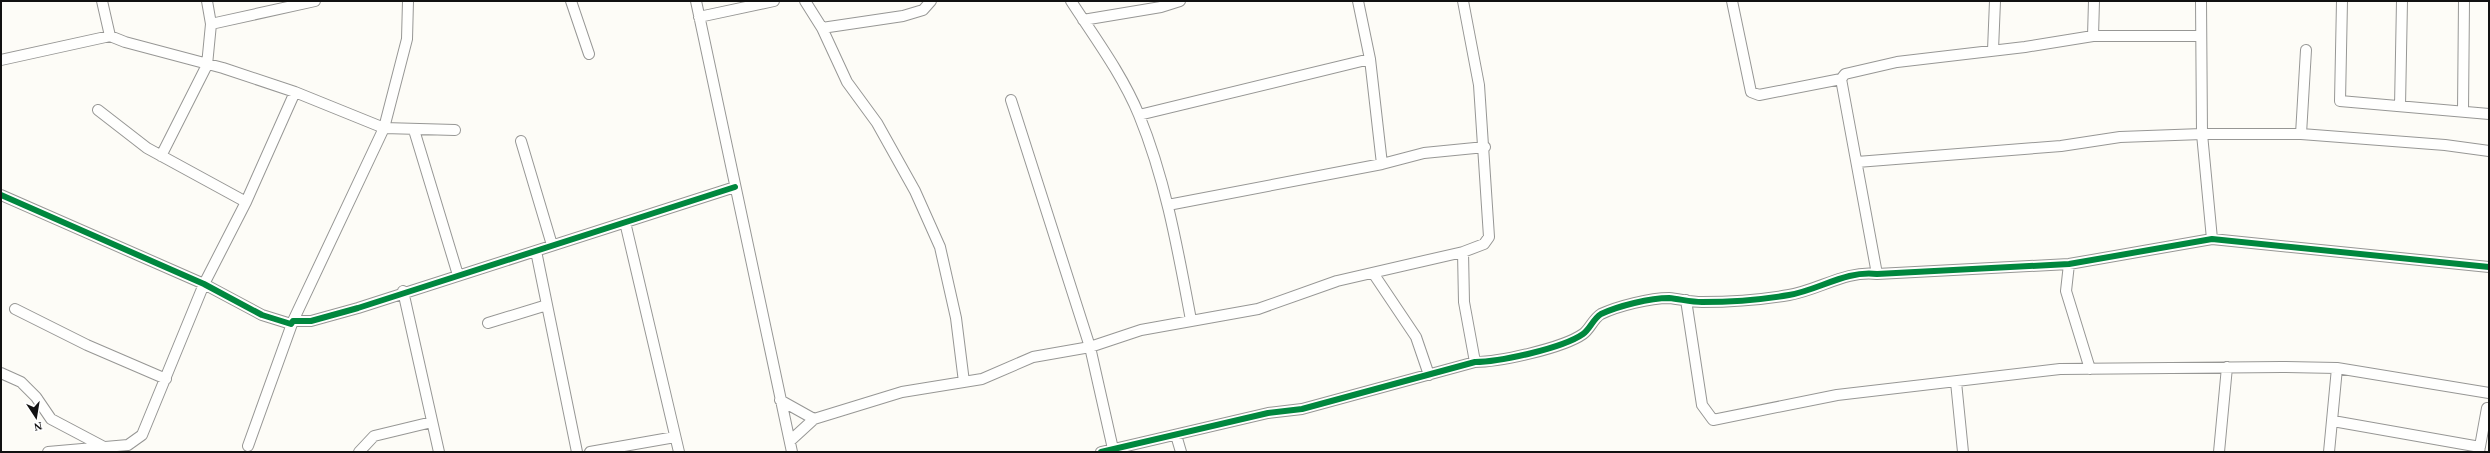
<svg xmlns="http://www.w3.org/2000/svg" width="2490" height="453" font-family="Georgia,serif">
  <style>
    .lines { fill: none; stroke-linecap: round; stroke-linejoin: round }
    .minor-casing { stroke: #979795; stroke-width: 12 }
    .minor { stroke: #fffffe; stroke-width: 10 }
    .cycleway-casing { stroke: #fff; stroke-width: 8 }
    .cycleway { stroke: #00873e; stroke-width: 6 }
  </style>
  <rect width="100%" height="100%" fill="#fdfcf7"/>
  <g class="lines">
    <defs>
      <path id="minor" d="M102 1 110 36
        M571 1 589 54
        M696 1 792 452
        M805 1 822 28 847 82 877 123 915 191 940 247 956 318 964 382
        M1071 1C1095 38 1122 74 1139 115 1166 181 1178 251 1191 320
        M1358 1 1370 59 1382 164
        M1732 1 1751 92 1759 95 1841 79
        M2201 1 2202 134 2212 239
        M2342 1 2340 101 2489 114
        M699 17 774 1
        M1083 20 1161 7 1180 1
        M211 24 315 1
        M822 28 903 16 923 10 931 1
        M2093 36 2094 1
        M1993 50 1995 1
        M1 60 110 36 125 42 223 68 295 92 384 128 455 130
        M2400 106 2402 1
        M98 110 147 148 246 202
        M2463 111 2464 1
        M1139 115 1370 59
        M414 130 458 275
        M2301 134 2306 50
        M521 141 552 245
        M161 156 207 65 211 24 207 1
        M1857 162 2061 146 2120 137 2202 134H2301L2445 145 2489 151
        M1 195 204 284 262 315 291 324 293 321H311L358 308 735 187
        M1168 205 1382 164 1424 153 1485 147
        M625 222 679 452
        M536 251 577 452
        M1463 252 1464 302 1475 362
        M2069 264 2066 291 2090 369
        M1373 273 1416 337 1429 375
        M1877 274 1841 79 1845 74 1897 62 2025 47 2093 36H2199
        M403 291 439 452
        M1686 300 1702 405 1713 420 1837 395 2060 369 2282 367 2337 368 2489 393
        M15 309 87 345 166 379
        M488 323 547 305
        M1 373 21 382 36 397 51 419 104 447
        M1956 382 1963 452
        M780 400 814 419
        M2333 421 2480 447
        M1176 435 1181 452
        M790 441 814 419 902 392 982 379 1033 357 1090 347 1011 100
        M248 446 293 321 384 128 407 39 408 1
        M1113 449 1090 347 1141 330 1258 309 1337 281 1463 252 1484 244 1489 237 1479 85 1463 1
        M48 452 128 445 142 435 204 284 246 202 295 92
        M359 452 374 436 432 422
        M590 452 675 437
        M1101 452 1268 413 1302 409 1475 362C1500 362 1563 348 1583 334 1590 329 1593 319 1601 314 1618 306 1650 298 1669 298 1680 299 1691 302 1702 302 1732 302 1760 300 1789 295 1819 290 1846 270 1877 274L2069 264 2212 239 2489 267
        M2219 452 2227 367
        M2329 452 2337 368
        M2479 452 2487 408"/>
    </defs>
    <use href="#minor" class="minor-casing"/>
    <use href="#minor" class="minor"/>
    <defs>
      <path id="cycleway" d="M1 195 204 284 262 315 291 324 293 321H311L358 308 735 187
        M1101 452 1268 413 1302 409 1475 362C1500 362 1563 348 1583 334 1590 329 1593 319 1601 314 1618 306 1650 298 1669 298 1680 299 1691 302 1702 302 1732 302 1760 300 1789 295 1819 290 1846 270 1877 274L2069 264 2212 239 2489 267"/>
    </defs>
    <use href="#cycleway" class="cycleway-casing"/>
    <use href="#cycleway" class="cycleway"/>
  </g>
  <rect width="2490" height="453" fill="none" stroke="#111111" stroke-width="4"/>
  <g transform="translate(36 417) rotate(168)" stroke="#ffffff" stroke-width="3" paint-order="stroke">
  <path d="M0-3L7 15L0 10L-7 15Z" fill="#111111"/>
  <text y="-6" font-size="11" font-weight="bold" text-anchor="middle" fill="#111111">N</text>
  </g>
</svg>
